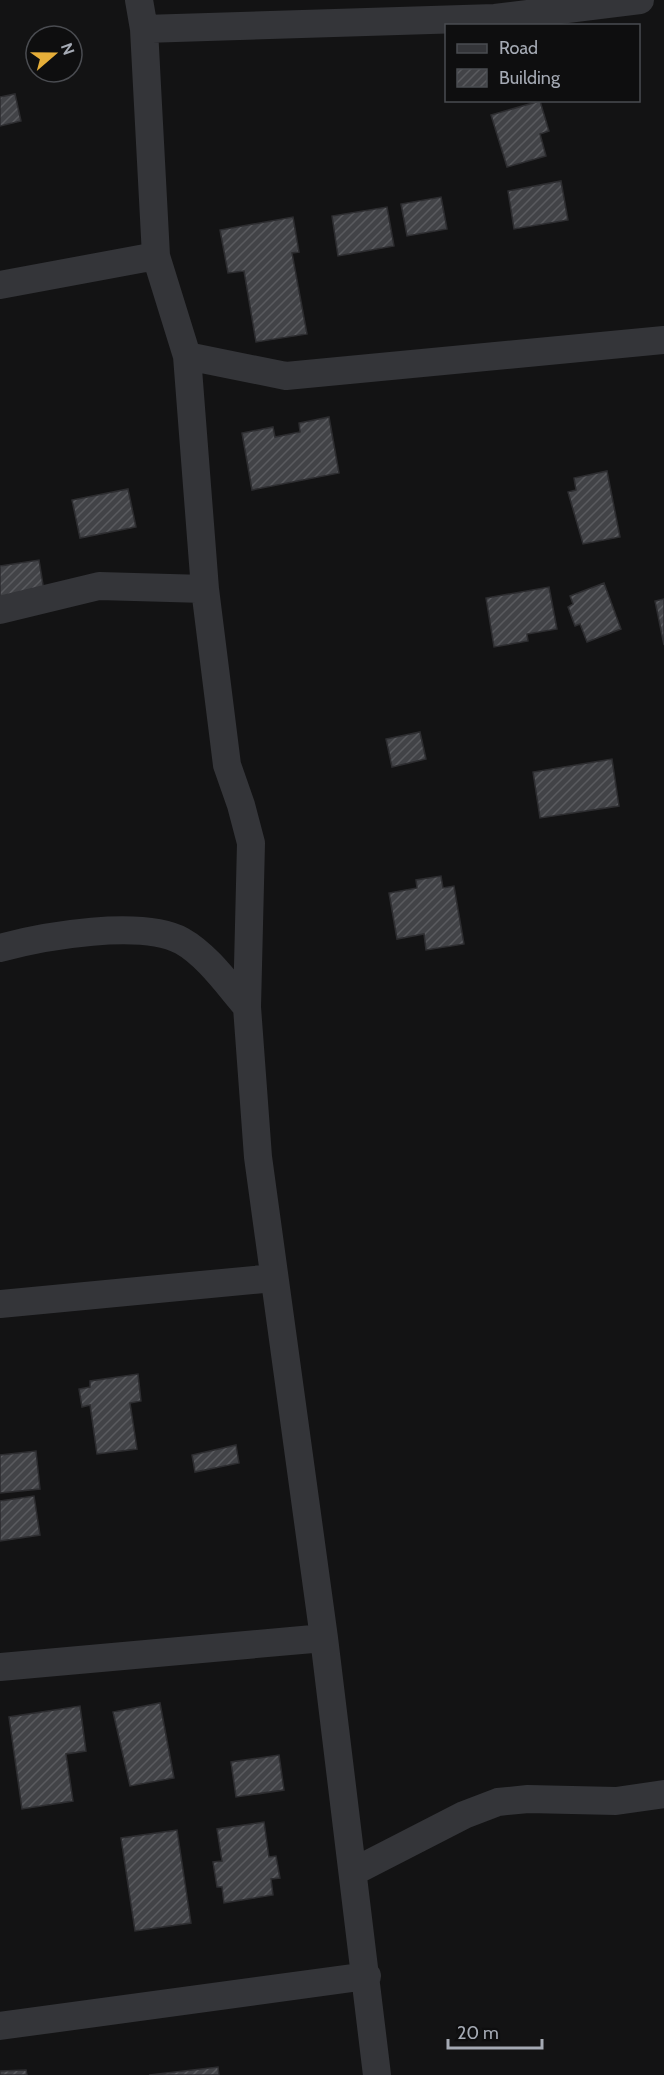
<svg xmlns="http://www.w3.org/2000/svg" width="664" height="2075" font-family="Cabin,sans-serif">
  <style>
    .building { fill: url(#building-hatch); stroke: #2d2d30; stroke-width: 1.5 }
    .lines { fill: none; stroke-linecap: round; stroke-linejoin: round }
    .minor { stroke: #343539; stroke-width: 28 }
  </style>
  <defs>
    <pattern id="building-hatch" width="6" height="6" patternUnits="userSpaceOnUse" patternTransform="scale(1.5)"><rect width="6" height="6" fill="#424347"/><path d="M-1 1l2-2M0 6l6-6M5 7l2-2" fill="none" stroke="#5a5b5f"/></pattern>
  </defs>
  <rect width="100%" height="100%" fill="#131314"/>
  <path class="building" d="M15 94 21 121 0 126V97Z
    M540 101 549 131 540 134 546 156 507 167 491 115Z
    M561 181 568 220 514 229 508 191Z
    M441 197 447 229 407 236 401 204Z
    M387 207 394 246 338 256 332 216Z
    M293 217 299 252 292 253 307 334 256 342 244 271 228 273 220 230Z
    M329 417 339 473 252 490 242 433 273 427 275 437 300 432 299 423Z
    M607 471 620 537 583 544 568 492 576 490 574 478Z
    M128 489 136 527 80 538 72 500Z
    M39 560 44 591 0 598V566Z
    M604 583 621 629 587 642 580 624 575 626 568 607 573 604 570 596Z
    M549 587 557 629 527 634 528 641 494 647 486 598Z
    M664 599V645L655 601Z
    M420 732 426 759 392 767 386 739Z
    M612 759 619 806 540 818 533 772Z
    M441 876 443 888 454 886 464 944 426 950 424 934 397 939 389 893 417 888 416 880Z
    M138 1374 141 1401 130 1403 137 1449 97 1454 90 1405 82 1407 79 1389 90 1387V1381Z
    M236 1445 239 1463 195 1472 192 1455Z
    M36 1451 40 1489 0 1493V1455Z
    M34 1496 40 1535 0 1541V1501Z
    M160 1703 174 1778 130 1786 113 1712Z
    M80 1706 86 1751 66 1754 73 1801 22 1809 9 1717Z
    M279 1755 284 1790 236 1797 231 1762Z
    M264 1822 269 1857 276 1856 280 1878 271 1879 273 1895 224 1903 222 1887H217L213 1862 222 1861 217 1829Z
    M177 1830 191 1923 135 1931 121 1838Z
    M218 2067 219 2075H149Z
    M26 2070 27 2075H0V2071Z"/>
  <g class="lines">
    <path class="minor" d="M139 0 144 29 156 256 187 356
      M144 29 495 18 640 0
      M0 285 156 256
      M0 610 99 586 205 589
      M0 948C44 936 141 919 182 941 207 955 228 985 247 1007
      M0 1304 274 1278
      M0 1667 324 1638
      M353 1872 464 1815 498 1802 528 1799 616 1801 664 1794
      M0 2026 367 1976
      M377 2075 324 1638 258 1157 247 1007 251 843 241 805 227 765 205 589 187 356 286 376 664 340"/>
  </g>
  <rect x="445" y="24" width="195" height="78" fill="#0e0e0f" stroke="#4a4c51" stroke-width="1.5"/>
  <rect x="457" y="44" width="30" height="9" fill="#343539" stroke="#4a4c51" stroke-width="1.5"/>
  <text x="499" y="54" font-size="18" fill="#a5aab4">Road</text>
  <rect x="457" y="69" width="30" height="18" fill="url(#building-hatch)" stroke="#4a4c51" stroke-width="1.5"/>
  <text x="499" y="84" font-size="18" fill="#a5aab4">Building</text>
  <g transform="translate(54 54) rotate(70)"><circle r="28" fill="#0e0e0f" stroke="#4a4c51" stroke-width="1.5"/>
  <path d="M0-4.5L10 22L0 15L-10 22Z" fill="#e6ae39"/>
  <text y="-9" font-size="16" font-weight="bold" text-anchor="middle" fill="#a5aab4">N</text>
  </g>
  <path d="M448 2039v9h94v-9" fill="none" stroke="#a5aab4" stroke-width="3"/>
  <text x="457" y="2039" font-size="18" fill="#a5aab4" stroke="#0e0e0f" stroke-width="4.5" paint-order="stroke">20 m</text>
</svg>
